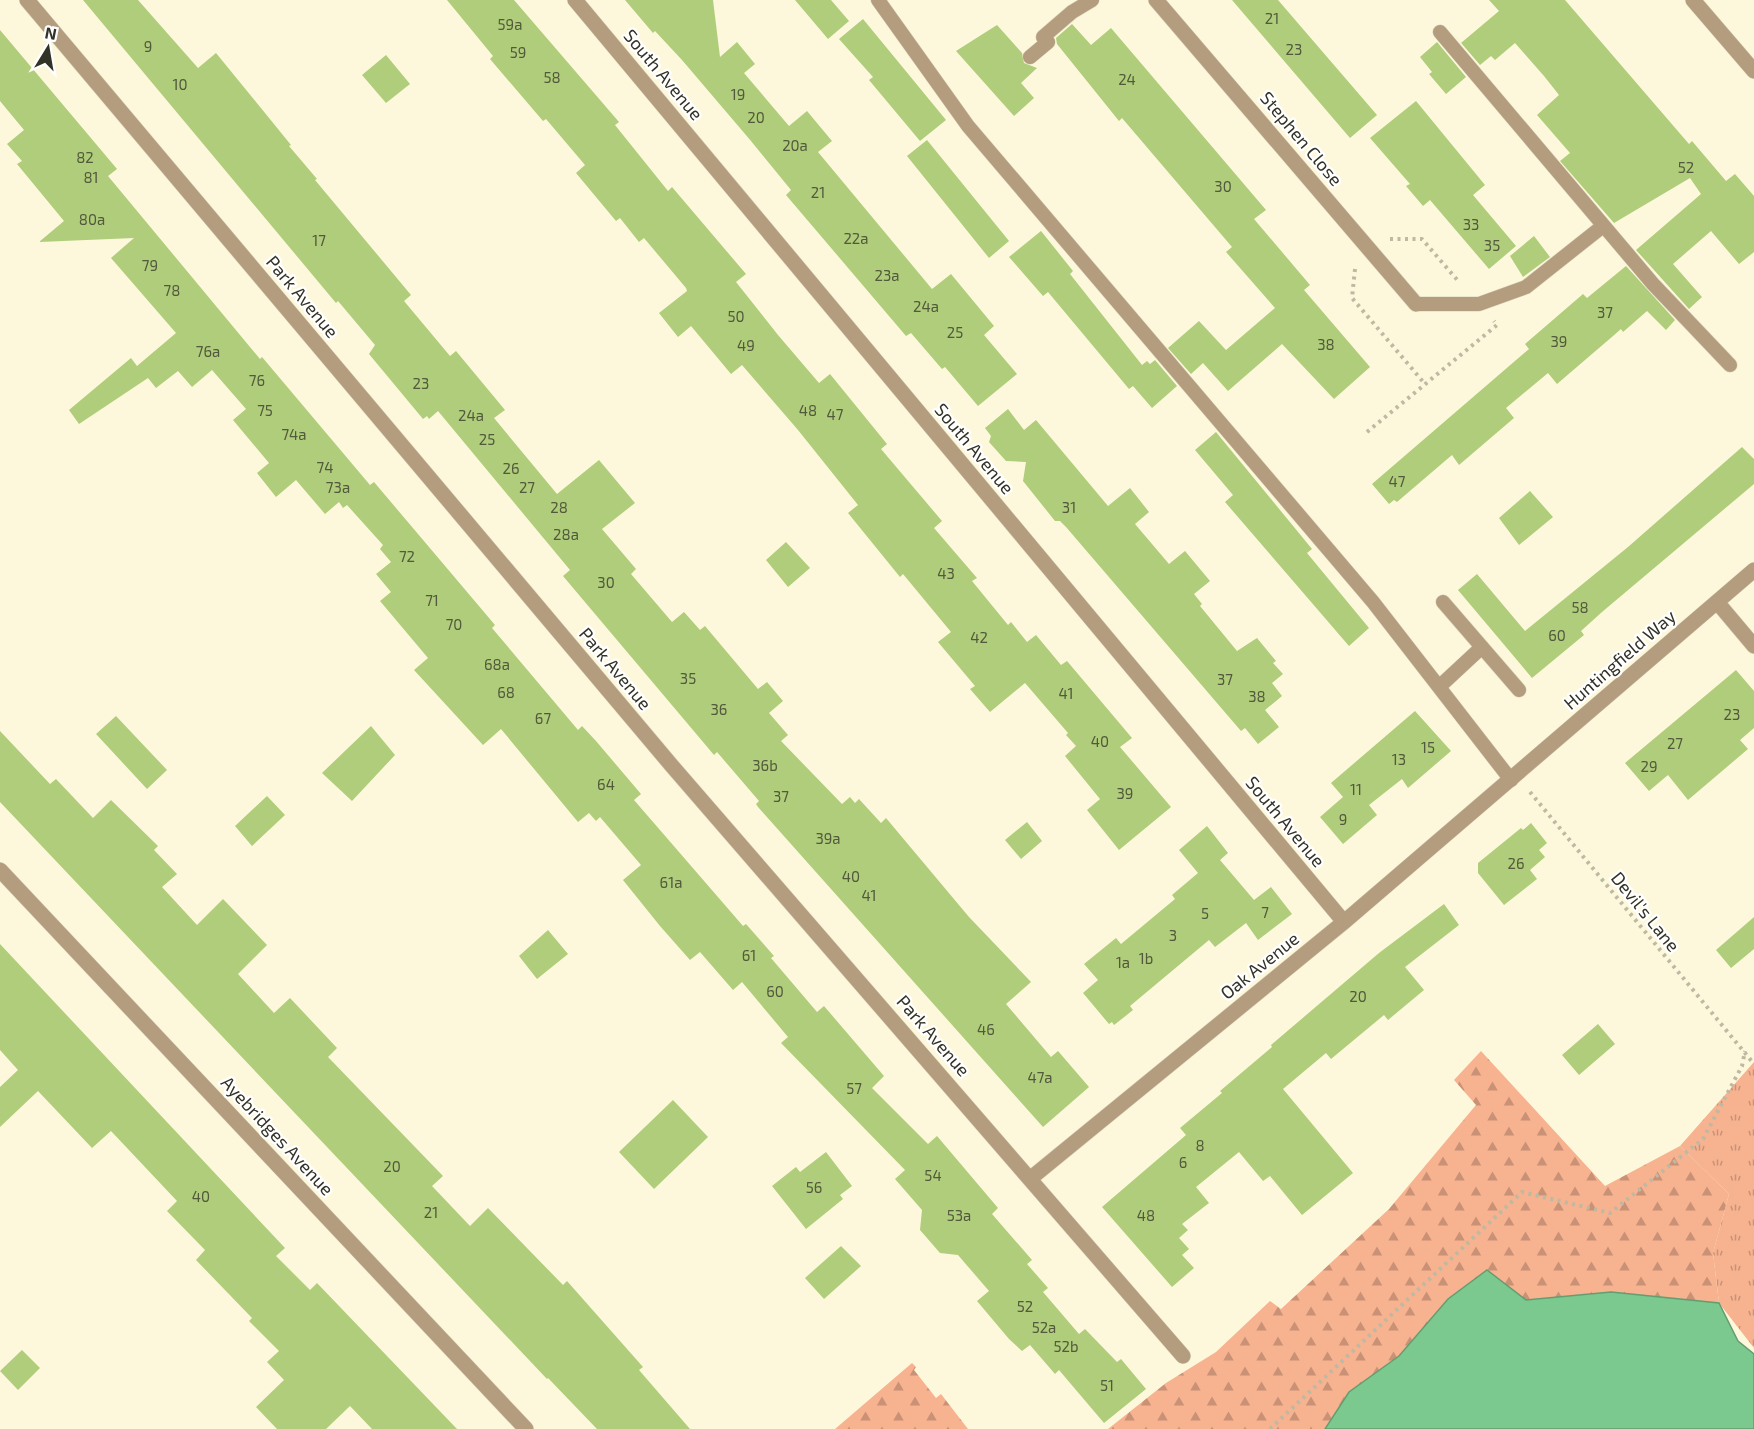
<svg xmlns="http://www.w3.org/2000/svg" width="1754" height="1429" font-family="'Exo 2',sans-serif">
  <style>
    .grass { fill: url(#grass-tufts) }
    .forest { fill: url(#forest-firs) }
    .water { fill: #7bc98f; stroke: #659c70; stroke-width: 1.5 }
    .building { fill: #afcd7a }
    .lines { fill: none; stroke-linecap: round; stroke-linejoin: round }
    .service-casing { stroke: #d9d4bb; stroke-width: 15 }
    .minor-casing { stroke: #d9d4bb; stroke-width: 16 }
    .path { stroke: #bdb9a3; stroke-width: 4; stroke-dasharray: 3 4.5; stroke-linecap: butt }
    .service { stroke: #b49d7e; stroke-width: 14 }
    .minor { stroke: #b49d7e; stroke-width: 15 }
    .labels { text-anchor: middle; stroke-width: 4.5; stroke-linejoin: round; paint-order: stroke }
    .number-label { font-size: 15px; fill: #52593c }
    .street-label { font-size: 18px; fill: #333227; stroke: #fff }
  </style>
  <defs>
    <pattern id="grass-tufts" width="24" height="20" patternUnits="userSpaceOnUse" patternTransform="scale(1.5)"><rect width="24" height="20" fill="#f7b290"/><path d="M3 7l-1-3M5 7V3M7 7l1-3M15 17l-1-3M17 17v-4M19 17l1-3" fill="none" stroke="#c99176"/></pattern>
    <pattern id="forest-firs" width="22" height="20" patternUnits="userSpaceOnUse" patternTransform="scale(1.5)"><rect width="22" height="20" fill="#f7b290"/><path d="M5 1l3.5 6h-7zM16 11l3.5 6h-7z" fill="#c99176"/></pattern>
  </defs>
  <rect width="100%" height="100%" fill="#fdf8dc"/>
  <path class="grass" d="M1754 1062V1348L1719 1303 1713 1253 1729 1194 1680 1146Z"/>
  <path class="forest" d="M1481 1051 1605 1186 1680 1146 1729 1194 1713 1253 1719 1303 1611 1292 1526 1300 1448 1299 1399 1356 1349 1392 1325 1429H1108L1166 1383 1216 1352 1270 1301 1281 1309 1389 1209 1476 1105 1454 1080Z
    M912 1363 916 1367 914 1370 936 1398 941 1394 968 1429H835Z"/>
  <path class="water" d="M1487 1270 1526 1300 1611 1292 1719 1303 1738 1341 1754 1354V1429H1325L1349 1392 1399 1356 1448 1299Z"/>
  <path class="building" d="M83 0H138L198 68 216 53 291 145 289 146 317 179 315 180 411 295 404 301 450 356 456 351 505 410 494 418 557 494 599 460 635 503 602 529 636 569 631 574 672 622 684 612 700 630 705 626 758 689 767 682 783 701 769 713 788 735 781 741 842 804 850 797 855 803 859 799 881 823 886 818 969 917 1031 982 1006 1004 1051 1057 1058 1051 1089 1087 1043 1127 758 807 756 804 759 801 717 752 714 755 563 576 570 570 438 411 429 419 427 416 423 419 369 354 375 345 338 301 336 303Z
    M447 0H514L619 122 615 125 668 191 672 187 746 274 736 282 778 335 819 383 830 374 887 444 881 449 942 521 934 528 977 578 972 581 1008 625 1011 622 1027 642 1036 635 1061 665 1067 661 1132 738 1120 747 1171 807 1119 850 1087 810 1100 799 1065 756 1076 746 1066 735 1068 733 1025 683 990 712 970 689 975 686 938 642 951 632 903 574 900 577 848 513 858 505 798 430 742 365 731 374 691 326 678 337 659 313 687 291 686 288 644 238 639 242 620 218 616 221 576 173 585 165 546 119 543 121 490 59 493 56Z
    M625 0H713L720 57 737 42 755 64 744 73 789 126 807 111 832 141 818 152 932 289 951 274 994 326 984 335 1017 374 978 406 945 367 942 369 911 333 906 336 786 195 791 190 751 141 682 60 655 31 653 33Z
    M795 0H831L849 21 828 39Z
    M1232 0H1278L1377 115 1350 138Z
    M1489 0H1565L1689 144 1692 141 1726 181 1735 174 1754 196V252L1739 264 1711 231 1673 264 1702 297 1689 309 1636 250 1701 194 1690 178 1614 223 1560 161 1570 153 1537 115 1559 95 1544 76 1515 43 1495 60 1491 56 1480 65 1450 30 1461 43 1499 11Z
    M863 19 946 120 920 141 869 80 873 77 839 39Z
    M1072 24 1091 45 1111 28 1266 210 1254 219 1310 285 1304 290 1370 367 1334 399 1282 344 1228 391 1203 363 1191 374 1168 348 1199 321 1226 350 1275 308 1226 252 1232 247 1122 118 1119 121 1057 44 1056 38Z
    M997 25 1022 53 1024 63 1037 68 1021 83 1034 98 1014 116 956 51Z
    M0 30 117 169 108 176 260 359 262 357 370 485 374 482 495 625 492 628 578 730 582 726 596 741 641 794 634 800 743 926 746 924 774 956 771 958 817 1012 824 1006 884 1076 872 1088 928 1144 937 1136 998 1208 992 1214 1032 1260 1027 1264 1048 1288 1043 1292 1079 1334 1085 1329 1117 1362 1121 1359 1146 1389 1104 1423 1059 1370 1055 1374 1030 1345 1022 1351 1009 1339 977 1301 989 1291 958 1255 940 1253 920 1230 922 1210 895 1179 905 1170 781 1043 788 1037 742 982 733 990 700 952 690 960 660 926 623 880 641 865 600 817 596 821 589 813 578 822 501 729 483 745 414 670 428 658 380 601 391 592 376 574 391 562 380 549 383 545 347 505 343 508 339 502 325 514 296 480 276 497 257 473 269 463 233 420 246 409 212 370 192 387 178 371 156 388 148 378 79 424 69 410 131 358 137 366 176 333 111 258 134 238 39 242 64 221 17 164 22 161 7 144 24 130 0 101Z
    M1437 42 1466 77 1446 94 1429 74 1432 72 1420 57Z
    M386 55 410 84 386 103 362 75Z
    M1416 101 1485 185 1473 195 1516 246 1489 269 1430 200 1423 206 1406 186 1410 184 1370 138Z
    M927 140 1009 241 989 258 907 156Z
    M1041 231 1073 271 1070 274 1142 365 1147 361 1150 364 1155 360 1177 386 1152 408 1133 386 1129 389 1048 292 1043 296 1009 257Z
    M1534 236 1550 257 1523 277 1510 256Z
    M1626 266 1675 320 1666 330 1647 311 1623 332 1621 329 1613 336 1557 384 1548 373 1506 408 1514 418 1459 465 1452 455 1397 502 1394 500 1389 504 1372 484 1529 349 1525 344 1583 294 1587 298Z
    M1008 409 1024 430 1036 420 1108 506 1130 488 1149 512 1135 524 1169 564 1185 551 1210 581 1194 594 1202 604 1200 606 1237 651 1257 638 1276 661 1273 663 1283 674 1272 683 1282 696 1265 710 1279 727 1258 744 1245 728 1241 731 1066 527 1060 521H1055L1023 481 1026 462 1006 461 989 442 991 436 985 428Z
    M1216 432 1312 549 1307 553 1369 628 1349 646 1225 502 1233 495 1195 450Z
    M1742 447 1754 459V484L1602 612 1581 631 1584 635 1532 678 1458 590 1477 574 1525 631 1628 547Z
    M1530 491 1553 517 1519 545 1499 518Z
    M786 542 810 568 788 587 766 560Z
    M1736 670 1754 691V728L1740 740 1748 749 1688 800 1668 775 1649 791 1625 763Z
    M1415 711 1451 751 1408 788 1402 779 1369 805 1377 815 1343 844 1320 817 1343 797 1331 783Z
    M116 716 167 770 147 789 96 734Z
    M371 726 395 755 352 801 322 773Z
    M0 731 50 784 56 779 93 818 111 800 158 846 154 850 177 874 162 887 197 925 223 899 267 945 238 974 274 1013 290 998 337 1048 328 1057 443 1176 432 1186 470 1226 488 1208 563 1285 567 1281 643 1367 639 1370 690 1429H597L548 1378 547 1379 0 802Z
    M267 796 285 815 252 846 235 826Z
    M1027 822 1042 841 1021 859 1005 840Z
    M1531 823 1547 843 1539 850 1545 857 1530 870 1537 879 1504 905 1478 873V863L1521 828 1523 830Z
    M1207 826 1228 853 1220 860 1254 900 1271 887 1292 914 1258 940 1246 923 1215 947 1209 940 1130 1006 1133 1010 1123 1018 1114 1025 1112 1022 1109 1024 1083 993 1098 980 1084 964 1116 938 1121 944 1175 899 1172 895 1198 873 1179 850Z
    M1444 904 1459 925 1405 967 1424 990 1388 1020 1384 1015 1331 1059 1326 1053 1283 1089 1353 1173 1302 1215 1270 1176 1263 1181 1239 1152 1196 1187 1209 1203 1182 1224 1188 1230 1179 1238 1189 1249 1182 1255 1194 1268 1172 1287 1102 1207 1186 1135 1180 1128 1222 1093 1220 1091 1272 1047 1271 1045 1379 953Z
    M1754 917V949L1731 968 1716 950Z
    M548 930 568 954 537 979 519 956Z
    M0 944 285 1248 276 1256 310 1290 317 1283 457 1429H372L350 1406 326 1429H277L256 1407 284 1380 267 1362 279 1351 249 1321 252 1318 196 1260 205 1250 167 1211 177 1201 111 1131 92 1148 38 1091 0 1127V1087L18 1070 0 1050Z
    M1598 1024 1615 1044 1579 1075 1562 1055Z
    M673 1100 708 1137 654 1189 619 1152Z
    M826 1152 852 1186 840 1195 843 1199 806 1229 772 1186 796 1167 800 1172Z
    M841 1246 861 1266 824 1299 805 1278Z
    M22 1350 40 1368 18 1390 0 1371Z"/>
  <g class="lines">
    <defs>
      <path id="service" d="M878 0 968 126 1373 602 1511 780
        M1440 32 1653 284 1730 365
        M1030 57 1048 42 1043 37 1072 12 1092 0
        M1416 304H1479L1526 287 1603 226
        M1443 602 1519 690
        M1440 686 1482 647"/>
      <path id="minor" d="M27 0 672 766 1183 1356
        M575 0 1344 922
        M1156 0 1416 304
        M1693 0 1754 71
        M1717 602 1754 646
        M0 870 526 1429
        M1031 1178 1344 922 1754 570"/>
    </defs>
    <use href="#service" class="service-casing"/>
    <use href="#minor" class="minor-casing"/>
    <path class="path" d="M1390 239H1422L1459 282
      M1355 269 1352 298 1425 384
      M1367 432 1497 325 1494 321
      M1530 792 1754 1064
      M1270 1429 1522 1192 1610 1213 1703 1139 1742 1066 1745 1051"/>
    <use href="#service" class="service"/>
    <use href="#minor" class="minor"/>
  </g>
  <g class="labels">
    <g class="number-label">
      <text x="1272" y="24">21</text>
      <text x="510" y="30">59a</text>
      <text x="148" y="52">9</text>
      <text x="1294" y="55">23</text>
      <text x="518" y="58">59</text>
      <text x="552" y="83">58</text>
      <text x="1127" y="85">24</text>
      <text x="180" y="90">10</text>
      <text x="738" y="100">19</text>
      <text x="756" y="123">20</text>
      <text x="795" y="151">20a</text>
      <text x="85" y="163">82</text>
      <text x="1686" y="173">52</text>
      <text x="91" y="183">81</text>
      <text x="1223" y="192">30</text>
      <text x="818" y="198">21</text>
      <text x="92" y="225">80a</text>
      <text x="1471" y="230">33</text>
      <text x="856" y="244">22a</text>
      <text x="319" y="246">17</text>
      <text x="1492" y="251">35</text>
      <text x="150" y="271">79</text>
      <text x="887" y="281">23a</text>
      <text x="172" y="296">78</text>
      <text x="926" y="312">24a</text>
      <text x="1605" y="318">37</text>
      <text x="736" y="322">50</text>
      <text x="955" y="338">25</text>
      <text x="1559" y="347">39</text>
      <text x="1326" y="350">38</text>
      <text x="746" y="351">49</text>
      <text x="208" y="357">76a</text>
      <text x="257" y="386">76</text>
      <text x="421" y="389">23</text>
      <text x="265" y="416">75</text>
      <text x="808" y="416">48</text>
      <text x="835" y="420">47</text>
      <text x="471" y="421">24a</text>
      <text x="294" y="440">74a</text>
      <text x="487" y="445">25</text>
      <text x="325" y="473">74</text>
      <text x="511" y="474">26</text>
      <text x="1397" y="487">47</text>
      <text x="338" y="493">73a</text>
      <text x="527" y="493">27</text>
      <text x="559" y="513">28</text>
      <text x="1069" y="513">31</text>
      <text x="566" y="540">28a</text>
      <text x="407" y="562">72</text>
      <text x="946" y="579">43</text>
      <text x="606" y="588">30</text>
      <text x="432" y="606">71</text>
      <text x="1580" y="613">58</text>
      <text x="454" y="630">70</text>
      <text x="1557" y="641">60</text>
      <text x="979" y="643">42</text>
      <text x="497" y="670">68a</text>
      <text x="688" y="684">35</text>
      <text x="1225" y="685">37</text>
      <text x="506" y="698">68</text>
      <text x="1066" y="699">41</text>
      <text x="1257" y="702">38</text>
      <text x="719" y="715">36</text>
      <text x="1732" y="720">23</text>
      <text x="543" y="724">67</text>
      <text x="1100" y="747">40</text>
      <text x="1675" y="749">27</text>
      <text x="1428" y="753">15</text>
      <text x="1399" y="765">13</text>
      <text x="765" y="771">36b</text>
      <text x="1649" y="772">29</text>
      <text x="606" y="790">64</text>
      <text x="1356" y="795">11</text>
      <text x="1125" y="799">39</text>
      <text x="781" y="802">37</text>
      <text x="1343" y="825">9</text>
      <text x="828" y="844">39a</text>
      <text x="1516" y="869">26</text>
      <text x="851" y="882">40</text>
      <text x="671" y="888">61a</text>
      <text x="869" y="901">41</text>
      <text x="1265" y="918">7</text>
      <text x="1205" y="919">5</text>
      <text x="1173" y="941">3</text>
      <text x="749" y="961">61</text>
      <text x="1146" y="964">1b</text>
      <text x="1123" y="968">1a</text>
      <text x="775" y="997">60</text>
      <text x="1358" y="1002">20</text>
      <text x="986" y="1035">46</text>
      <text x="1040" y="1083">47a</text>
      <text x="854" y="1094">57</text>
      <text x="1200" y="1151">8</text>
      <text x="1183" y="1168">6</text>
      <text x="392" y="1172">20</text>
      <text x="933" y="1181">54</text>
      <text x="814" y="1193">56</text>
      <text x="201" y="1202">40</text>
      <text x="431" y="1218">21</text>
      <text x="959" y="1221">53a</text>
      <text x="1146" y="1221">48</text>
      <text x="1025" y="1312">52</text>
      <text x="1044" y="1333">52a</text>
      <text x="1066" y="1352">52b</text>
      <text x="1107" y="1391">51</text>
    </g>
    <g class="street-label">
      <text transform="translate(663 75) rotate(50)" y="6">South Avenue</text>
      <text transform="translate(1301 139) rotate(50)" y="6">Stephen Close</text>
      <text transform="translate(302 297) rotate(50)" y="6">Park Avenue</text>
      <text transform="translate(974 449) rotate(50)" y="6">South Avenue</text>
      <text transform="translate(1620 660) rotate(-41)" y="6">Huntingfield Way</text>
      <text transform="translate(615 669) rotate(50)" y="6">Park Avenue</text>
      <text transform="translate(1285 822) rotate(50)" y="6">South Avenue</text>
      <text transform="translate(1645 912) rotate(51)" y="6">Devil's Lane</text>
      <text transform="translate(1260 966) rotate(-39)" y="6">Oak Avenue</text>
      <text transform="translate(933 1036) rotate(49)" y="6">Park Avenue</text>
      <text transform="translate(277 1136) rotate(47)" y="6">Ayebridges Avenue</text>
    </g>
  </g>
  <g transform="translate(48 48) rotate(11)" stroke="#ffffff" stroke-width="4.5" paint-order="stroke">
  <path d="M0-4.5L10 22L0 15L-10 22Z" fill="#333227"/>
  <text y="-9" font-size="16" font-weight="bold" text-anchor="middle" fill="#333227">N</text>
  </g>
</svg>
